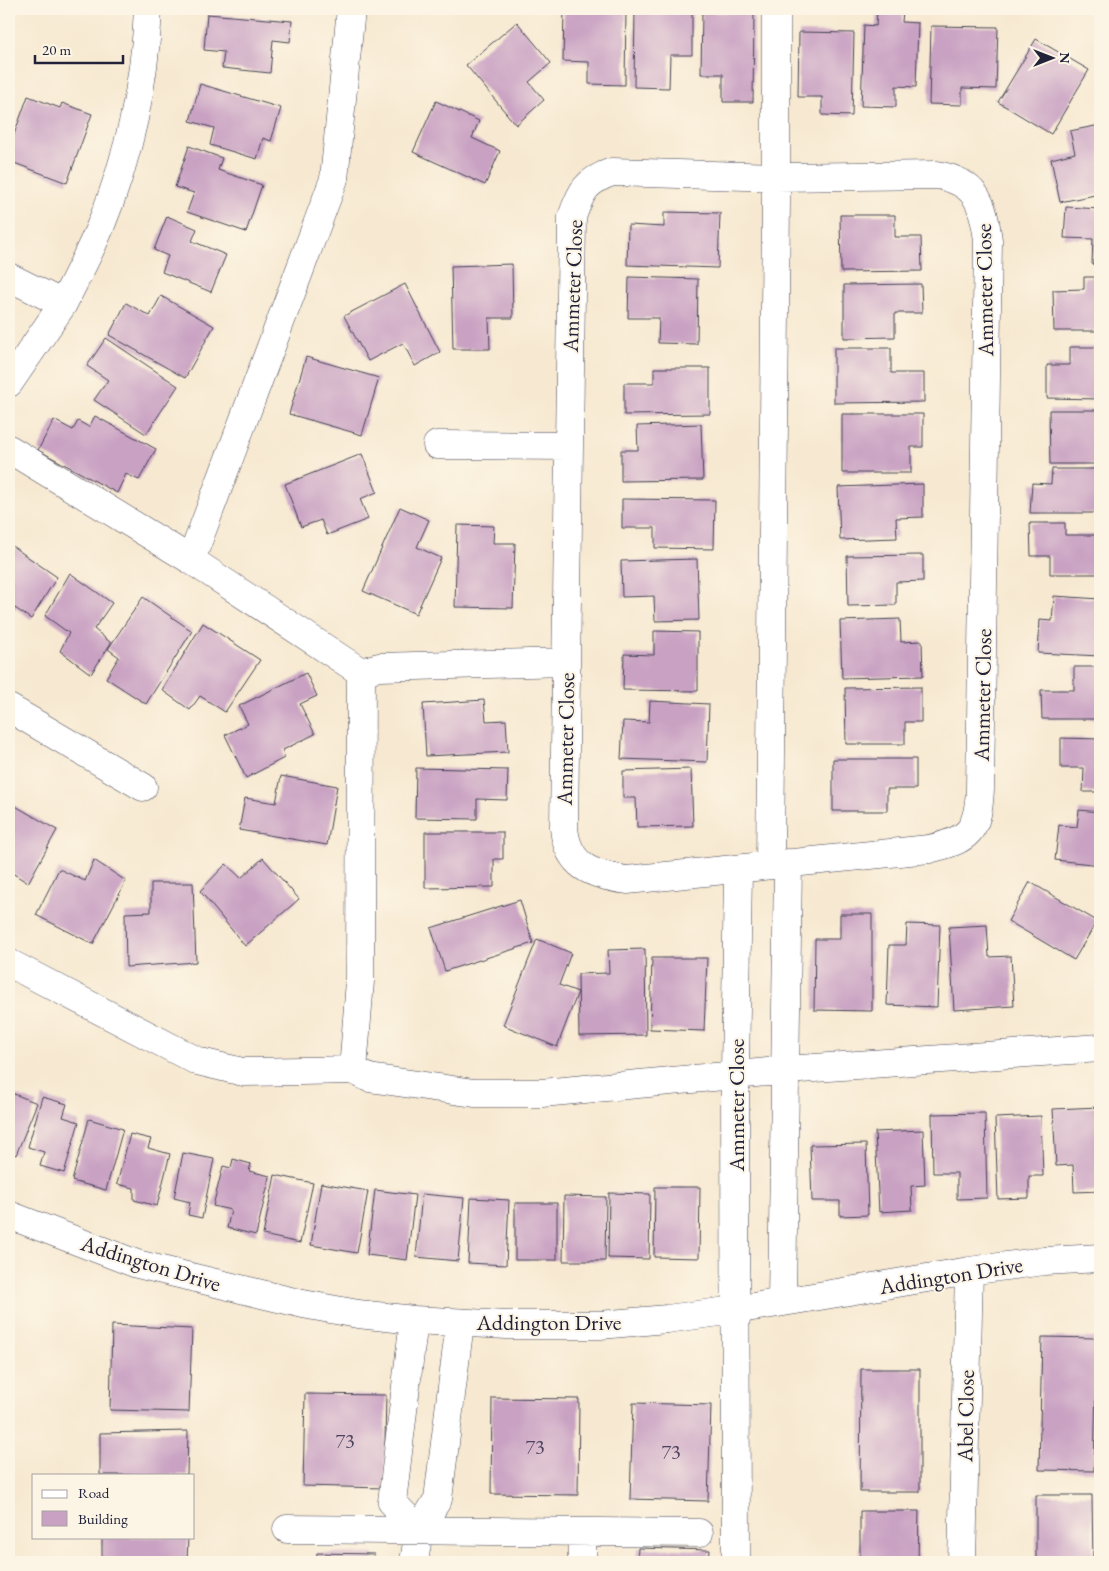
<svg xmlns="http://www.w3.org/2000/svg" width="1109" height="1571" font-family="'EB Garamond',serif">
  <style>
    .building { fill: #c9a1c3 }
    .lines { fill: none; stroke-linecap: round; stroke-linejoin: round }
    .minor-casing { stroke: #424052; stroke-width: 29 }
    .minor { stroke: #fff; stroke-width: 28 }
    .labels { text-anchor: middle; stroke-width: 4; stroke-linejoin: round; paint-order: stroke }
    .number-label { font-size: 20px; fill: #4c425d }
    .street-label { font-size: 22px; fill: #22223b; stroke: #fcf5e5 }
  </style>
  <rect width="100%" height="100%" fill="#fcf5e5"/>
  <filter id="ink" filterUnits="userSpaceOnUse"><feTurbulence type="fractalNoise" baseFrequency=".02" numOctaves="2"/><feDisplacementMap in="SourceGraphic" scale="10" xChannelSelector="R" yChannelSelector="G"/><feConvolveMatrix kernelMatrix="1 2 1 2 8 2 1 2 1" color-interpolation-filters="sRGB"/></filter>
  <filter id="wash" filterUnits="userSpaceOnUse"><feTurbulence type="fractalNoise" baseFrequency=".0096" numOctaves="4" result="noise"/><feDisplacementMap in="SourceGraphic" scale="20" xChannelSelector="R" yChannelSelector="G"/><feGaussianBlur stdDeviation="1.12" result="paint"/><feColorMatrix in="noise" values="0 0 0 0 0 0 0 0 0 0 0 0 0 0 0 0 0 1.4 0 .05"/><feComposite in="paint" operator="in"/></filter>
  <g filter="url(#wash)">
    <rect width="100%" height="100%" fill="#f7e9d1"/>
    <g id="blocks">
      <path class="building" d="M564 9H626L625 85 589 84V62L563 61Z
        M635 9H692V55H670L669 88 634 87Z
        M877 10 903 11 902 22 918 23 916 87 896 86V107L861 106 864 25 876 26Z
        M702 12 754 13 753 102H723V74H701Z
        M207 14 292 21 290 42 273 40 270 73 222 68 224 52 204 50Z
        M517 22 551 63 529 82 544 100 516 125 466 65Z
        M931 26 998 27 996 89 962 88V105L929 104Z
        M799 32 854 33 852 116 822 115V97H798Z
        M1036 39 1089 70 1051 134 998 102Z
        M200 84 281 108 271 141 263 138 257 159 210 145 214 128 190 121Z
        M28 96 60 108 62 103 92 114 67 183 9 161V148Z
        M436 101 479 121 472 138 500 151 485 185 413 152Z
        M1100 125V194L1060 202 1051 159 1075 153 1070 131Z
        M189 146 222 158 218 170 262 185 246 232 187 212 194 193 175 187Z
        M1066 207 1100 209V265L1092 264 1093 239 1064 238Z
        M664 212 720 213 718 268 627 265 628 225 664 227Z
        M840 215H895V237H921L922 271 841 272Z
        M167 216 197 229 192 241 226 255 211 292 162 272 168 256 154 250Z
        M512 264 513 318H489L490 349H453L451 266Z
        M629 277 698 279 697 344 658 343 659 318H628Z
        M1084 277H1100V331H1054L1053 290 1084 289Z
        M405 284 440 352 415 366 403 343 368 361 344 316Z
        M921 284 922 313H895V337L844 338V285Z
        M161 296 214 326 185 378 109 335 126 303 150 316Z
        M106 338 178 386 146 434 94 400 108 380 87 366Z
        M1070 347H1100V399L1047 398V365H1070Z
        M834 348H891V373H924V402L834 403Z
        M306 357 379 378 362 435 289 414Z
        M654 368H710V414L624 415V383H654Z
        M1049 410H1100V464H1050Z
        M842 414H923V447H911V473H842Z
        M95 416 156 449 139 480 126 474 117 493 38 450 54 420 73 430 78 421 89 427Z
        M701 424 703 480 621 481V450H638L637 426Z
        M362 454 377 492 360 499 368 519 327 535 321 520 301 527 285 484Z
        M1052 469H1100V513H1030L1032 483 1051 484Z
        M923 484V517L896 518 897 538 840 540 838 487Z
        M622 499 715 500 714 549 655 548V528H622Z
        M400 507 429 520 417 547 441 558 416 614 363 591Z
        M1030 523H1065V535H1100V574H1050V556H1031Z
        M457 525 494 526 493 543H515L513 608 455 607Z
        M9 544 57 577 31 619 15 608 9 618Z
        M923 555V581L896 582V605L848 606 847 556Z
        M697 559 699 620 655 621 654 596 622 597 621 561Z
        M70 573 112 603 94 629 111 643 91 674 60 651 69 633 45 616Z
        M1054 596 1100 599V656L1038 653 1040 620 1052 621Z
        M143 597 192 631 146 704 106 678 119 657 108 649Z
        M900 619 901 642 922 641 923 676 842 678 840 621Z
        M203 623 260 660 225 712 200 696 190 710 162 690Z
        M654 631 698 632V691L623 690 624 654 654 655Z
        M1074 667H1100V719H1042L1041 690H1074Z
        M306 673 317 696 300 704 315 734 283 750 284 758 246 778 225 735 248 724 239 706Z
        M921 687V722H905V744H846L845 688Z
        M484 700 486 721 506 720 508 752 426 756 423 704Z
        M650 701 709 704 707 762 621 759 623 721 649 722Z
        M1061 738 1100 739V792H1083L1084 768H1061Z
        M833 759H916V789H887V811H833Z
        M416 768 508 770 507 800 477 799V819L415 818Z
        M691 769 693 826 637 827 636 798H623V771Z
        M281 776 337 786 327 845 239 830 245 798 276 803Z
        M12 804 57 830 28 883 9 871V809Z
        M1079 810 1100 812V865L1055 860 1059 825 1077 827Z
        M425 832H503V859H494V887L425 888Z
        M263 858 299 899 245 946 200 891 226 864 241 878Z
        M94 860 126 881 93 944 36 915 59 869 85 881Z
        M1030 882 1097 921 1074 960 1008 921Z
        M151 883H193L196 962 126 967 125 913 151 912Z
        M520 900 533 943 445 971 431 928Z
        M840 914H872V1011L814 1010 815 939H840Z
        M907 924 940 925 937 1007 887 1005 889 945H906Z
        M987 925 989 957 1011 956 1014 1006 954 1010 949 927Z
        M537 939 571 953 559 985 578 992 557 1047 503 1025Z
        M645 949 646 1035 579 1036 578 974 609 973 608 950Z
        M652 958H707L704 1031 650 1029Z
        M9 1092 37 1103 16 1155 9 1152Z
        M42 1097 67 1104 63 1117 79 1122 64 1173 40 1166 44 1152 28 1147Z
        M1100 1107V1191L1074 1192 1073 1165 1056 1166 1053 1109Z
        M985 1113 987 1198 957 1199V1173H933L932 1114Z
        M1041 1116 1043 1176H1029V1198L998 1199 995 1118Z
        M89 1119 123 1129 106 1190 72 1181Z
        M923 1130 925 1185 911 1186 912 1210 879 1212 875 1132Z
        M130 1134 151 1139 148 1148 170 1154 157 1206 134 1200V1188L117 1184Z
        M866 1144 868 1215 840 1216V1201H812L810 1145Z
        M183 1153 214 1159 202 1218 188 1215 190 1202 174 1198Z
        M233 1159 251 1164 249 1171 270 1176 256 1235 227 1228 231 1210 213 1206 223 1166 231 1168Z
        M275 1175 313 1183 300 1243 263 1235Z
        M321 1183 368 1191 357 1253 311 1245Z
        M655 1187H700L699 1258 654 1257Z
        M375 1190 415 1195 407 1260 367 1255Z
        M609 1193 650 1194 649 1259 608 1258Z
        M422 1194 464 1198 458 1261 416 1257Z
        M564 1196 606 1197 605 1261H563Z
        M471 1198 509 1200 506 1265 468 1263Z
        M515 1203H557V1260H515Z
        M112 1325 192 1329 189 1412 110 1410Z
        M1042 1337 1097 1338 1094 1471 1039 1470Z
        M861 1369H920V1492H860Z
        M305 1394 386 1395 384 1488 303 1486Z
        M492 1398 579 1399 578 1495 491 1494Z
        M633 1403 711 1405 708 1501 630 1499Z
        M188 1431 187 1475H100V1433Z
        M9 1440H12L10 1470H9Z
        M1036 1495H1092L1093 1562H1036Z
        M860 1511H919L918 1562H860Z
        M102 1537H188L187 1562H102Z
        M638 1548 710 1550 709 1562H637Z
        M317 1553 374 1554V1562H316Z"/>
    </g>
  </g>
  <g filter="url(#ink)">
    <use href="#blocks" fill-opacity="0" stroke="#424052" stroke-width="1"/>
    <g class="lines">
      <defs>
        <path id="minor" d="M612 172 776 177 937 175C977 182 983 203 988 240L980 789C978 831 969 840 929 849L627 880C592 875 568 867 564 828L572 217C581 191 586 181 612 172Z
          M9 277 63 304C76 278 90 252 101 225 129 156 145 83 148 9
          M9 383 63 304
          M437 445 568 446
          M9 449 191 560 361 672 379 667 566 662
          M191 560 334 179 351 9
          M9 708 143 787
          M770 865 776 200V9
          M9 963 197 1061 243 1072 353 1070 369 1078 474 1093H542L800 1069 1100 1048
          M353 1070 360 981 361 672
          M9 1215 137 1264 303 1304 358 1314 414 1320 507 1325H600L667 1319 735 1310 969 1271 1044 1261 1100 1258
          M782 1302 788 863
          M414 1320 392 1502 419 1530
          M287 1529 699 1533
          M414 1562 419 1530 438 1499 460 1323
          M582 1562V1533
          M736 1562 735 1075 738 869
          M962 1562 969 1271"/>
      </defs>
      <use href="#minor" class="minor-casing"/>
      <use href="#minor" class="minor"/>
    </g>
  </g>
  <g class="labels">
    <g class="number-label">
      <text x="345" y="1448">73</text>
      <text x="535" y="1454">73</text>
      <text x="671" y="1459">73</text>
    </g>
    <g class="street-label">
      <text transform="translate(572 286) rotate(-88)" y="8">Ammeter Close</text>
      <text transform="translate(984 290) rotate(-91)" y="8">Ammeter Close</text>
      <text transform="translate(982 695) rotate(-89)" y="8">Ammeter Close</text>
      <text transform="translate(565 739) rotate(-89)" y="8">Ammeter Close</text>
      <text transform="translate(736 1105) rotate(-90)" y="8">Ammeter Close</text>
      <text transform="translate(151 1263) rotate(17)" y="8">Addington Drive</text>
      <text transform="translate(951 1275) rotate(-9)" y="8">Addington Drive</text>
      <text x="549" y="1330">Addington Drive</text>
      <text transform="translate(965 1416) rotate(-89)" y="8">Abel Close</text>
    </g>
  </g>
  <rect width="1109" height="1571" fill="none" stroke="#fcf5e5" stroke-width="30"/>
  <rect x="32" y="1474" width="162" height="65" fill="#fcf5e5" stroke="#a5a1a1"/>
  <rect x="42" y="1490" width="25" height="8" fill="#ffffff" stroke="#a5a1a1"/>
  <text x="78" y="1498" font-size="15" fill="#22223b">Road</text>
  <rect x="42" y="1511" width="25" height="15" fill="#c9a1c3" stroke="#a5a1a1"/>
  <text x="78" y="1524" font-size="15" fill="#22223b">Building</text>
  <g transform="translate(1052 58) rotate(90)" stroke="#fcf5e5" stroke-width="4" paint-order="stroke">
  <path d="M0-4L9 19L0 12L-9 19Z" fill="#22223b"/>
  <text y="-8" font-size="14" font-weight="bold" text-anchor="middle" fill="#22223b">N</text>
  </g>
  <path d="M35 55v8h88v-8" fill="none" stroke="#22223b" stroke-width="2.5"/>
  <text x="42" y="55" font-size="15" fill="#22223b" stroke="#fcf5e5" stroke-width="4" paint-order="stroke">20 m</text>
</svg>
